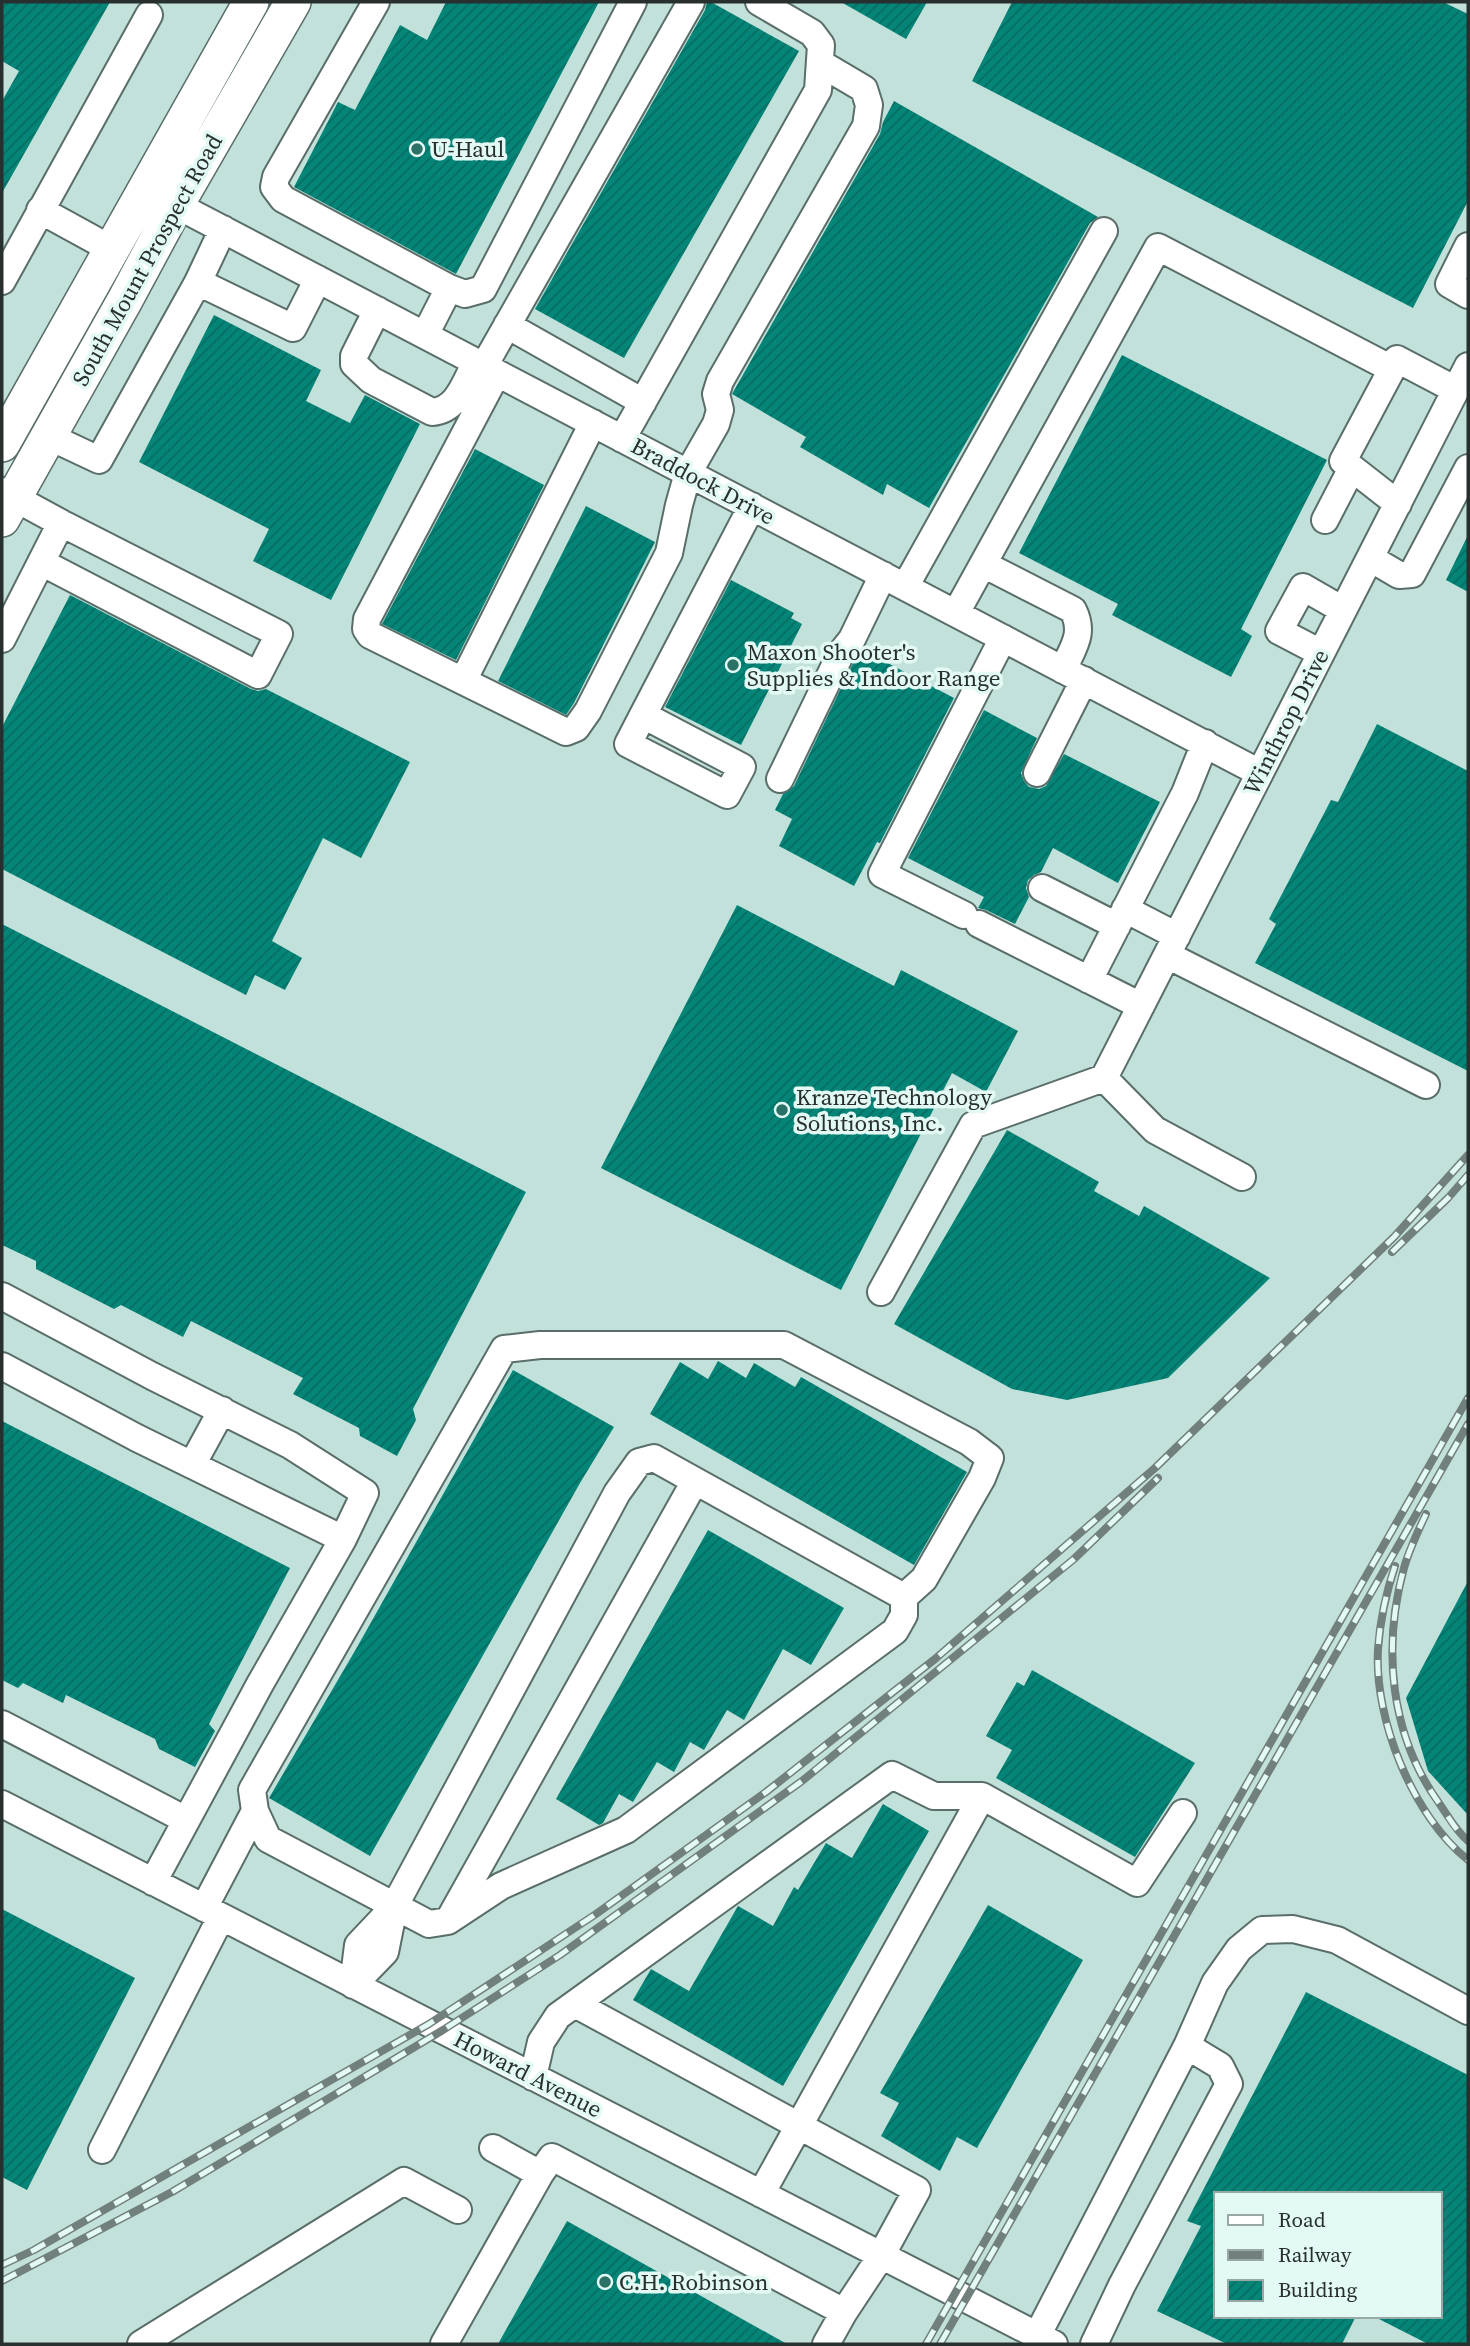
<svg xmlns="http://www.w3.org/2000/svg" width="1470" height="2346" font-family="'Source Serif 4',serif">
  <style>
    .built { fill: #c3e1db; fill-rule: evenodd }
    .building { fill: url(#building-hatch) }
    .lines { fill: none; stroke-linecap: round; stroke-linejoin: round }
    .minor-casing { stroke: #596d69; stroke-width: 30 }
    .major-casing { stroke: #596d69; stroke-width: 38 }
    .minor { stroke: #fff; stroke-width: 26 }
    .major { stroke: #fff; stroke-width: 35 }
    .rail-casing { stroke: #717f7d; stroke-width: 8 }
    .rail { stroke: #e3f9f4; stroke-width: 5; stroke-dasharray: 16; stroke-linecap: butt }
    .poi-dot { fill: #2b7166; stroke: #e3f9f4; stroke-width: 2.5 }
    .labels { text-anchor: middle; stroke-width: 7; stroke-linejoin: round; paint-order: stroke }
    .poi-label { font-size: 23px; fill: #28302f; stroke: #e3f9f4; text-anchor: start }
    .street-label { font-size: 23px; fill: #28302f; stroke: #e3f9f4 }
  </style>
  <defs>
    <pattern id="building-hatch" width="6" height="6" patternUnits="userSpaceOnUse" patternTransform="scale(1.75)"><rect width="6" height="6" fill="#048577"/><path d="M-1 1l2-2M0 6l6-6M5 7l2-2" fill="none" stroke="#066d62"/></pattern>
  </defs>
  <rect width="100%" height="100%" fill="#d6ebe7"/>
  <path class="built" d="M2 2H237L2 414Z
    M304 2H1468V2344H2V533ZM1216 2194H1440V2316H1216Z"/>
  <path class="building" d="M2 2H110L2 193V101L19 71 2 61Z
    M446 2H599L456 274 294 187 338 102 355 110 400 25 427 40Z
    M707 2H711L799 51 624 358 535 309 705 10Z
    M841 2H927L906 39Z
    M1012 2H1443L1468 14V201L1413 308 972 81Z
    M894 101 1098 217 1090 223 929 508 887 484 883 495 800 447 806 437 732 394 880 134 883 122Z
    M214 315 321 370 306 401 350 423 365 395 420 424 331 600 253 561 269 529 139 462Z
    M1122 355 1327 460 1241 629 1252 636 1231 677 1112 615 1118 604 1019 553Z
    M475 449 544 485 456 660 382 624Z
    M586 506 655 542 574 703 566 715 498 681Z
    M1468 535V592L1446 580Z
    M731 580 794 613 791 618 802 624 741 745 665 707Z
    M70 595 251 689 258 691 266 689 410 762 361 858 323 838 272 941 302 958 285 990 255 975 246 995 2 869V727Z
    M863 650 954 698 880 843 877 842 854 886 779 846 792 819 775 810 783 794 794 786 854 661Z
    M984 710 1037 738 1021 773 1024 781 1029 787 1039 789 1046 786 1064 754 1160 802 1118 883 1053 848 1041 872 1034 875 1028 880 1026 888 1029 897 1015 924 986 910 978 908 984 897 908 858Z
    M1377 724 1468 771V1071L1255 963 1276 924 1269 919 1331 800 1338 802Z
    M737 905 894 986 901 970 1018 1031 986 1092 952 1073 841 1290 601 1168Z
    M2 924 526 1192 413 1409 416 1420 397 1456 360 1436 359 1428 293 1394 303 1378 191 1321 183 1337 121 1305 114 1309 36 1269V1261L2 1245Z
    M1007 1130 1099 1182 1094 1191 1139 1216 1144 1206 1270 1278 1168 1378 1067 1400 1012 1389 894 1324Z
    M718 1361 746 1378 754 1363 795 1387 801 1377 967 1472 914 1565 650 1414 680 1362 708 1379Z
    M513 1370 614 1427 580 1483 370 1856 269 1798 356 1649Z
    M2 1421 290 1568 209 1724 215 1731 195 1767 159 1749 155 1739 66 1695 63 1703 23 1683 18 1688 2 1680Z
    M708 1530 844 1608 811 1665 783 1649 744 1720 727 1710 704 1750 690 1742 674 1772 657 1762 633 1802 619 1794 603 1823 599 1825 556 1799Z
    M1468 1581V1815L1428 1771 1406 1698Z
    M1032 1670 1195 1763 1135 1857 996 1778 1012 1750 986 1736 1017 1682 1024 1686Z
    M883 1804 929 1831 783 2086 633 2000 651 1969 689 1991 738 1906 773 1926 794 1887 798 1890 826 1843 852 1858Z
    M988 1905 1083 1960 977 2148 957 2137 940 2171 881 2136 899 2103 880 2093Z
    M2 1909 135 1978 27 2190 2 2177Z
    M1306 1992 1468 2075V2344H1428L1373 2316H1440V2194H1216V2316H1356L1342 2344H1227L1157 2311 1201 2226 1187 2221Z
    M567 2221 787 2344H498Z"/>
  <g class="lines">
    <defs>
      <path id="minor" d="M376 2 276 177 274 187 283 199 449 288 465 294 483 289 633 2
        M161 197 1260 773
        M40 210 111 249
        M223 229 198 282 293 328 318 279
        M1468 246 1449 284 1468 295
        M2 281 149 15
        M377 310 354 356V364L371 380 432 412C458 410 465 382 476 362
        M507 325 643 402
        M425 335 449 288
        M484 366 691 2
        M497 373 367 619 366 629 370 635 566 732 576 728 588 711 669 553 679 505 688 473 716 424 720 410 716 394 720 381 866 126 869 105 864 89 820 63
        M48 436 99 460 198 282
        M622 439 818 90 821 45 812 33 759 2
        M1352 468 1398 504
        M2 491 61 523 2 639
        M1325 520 1352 468 1343 461 1392 369
        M1370 558 1399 575 1412 574 1468 468
        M41 562 258 675 279 634 61 523
        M983 564 1073 610C1085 634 1073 647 1063 670
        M905 587 1104 231
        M956 613 1158 247 1392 369 1397 359 1456 390
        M1321 653 1279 631 1303 587 1343 610
        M463 681 593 423
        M643 715 742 767 727 795 628 744 643 715 752 506
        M1037 773 1084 680
        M780 779 841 653 852 639 883 575
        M1042 888 1117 926
        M1125 909 1177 936
        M964 915 882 874 1003 638
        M979 924 1141 1006
        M1167 955 1426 1085
        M1089 980 1185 793 1205 743
        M1104 1078 1468 366
        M1104 1078 1155 1130 1242 1177
        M881 1292 973 1125 1104 1078
        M2 1296 152 1376 290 1445 365 1493 343 1539 137 1438 2 1366
        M192 1465 222 1410
        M2 1724 186 1820
        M2 1804 1054 2344
        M153 1882 260 1684 343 1539
        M394 1907 617 1493 639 1462 654 1458 904 1597V1615L895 1631 626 1830 501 1886 448 1921 429 1924 268 1839 255 1811 252 1790 504 1349 540 1345H784L969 1442 990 1458 982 1478 924 1579 904 1597
        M394 1907 385 1952 353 1985 358 1945Z
        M204 1908 255 1811
        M451 1916 695 1481
        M575 2004 917 2190 881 2256 844 2312 826 2344
        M533 2077 541 2042 558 2016 892 1775 934 1796H982L1137 1883 1183 1813
        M493 2148 540 2174
        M102 2150 221 1917
        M761 2194 982 1796
        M1037 2336 1187 2046 1215 1983 1239 1949 1262 1930 1293 1929 1337 1940 1468 2011
        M141 2344 404 2181 458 2210
        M444 2344 540 2174 552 2157 844 2312
        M1094 2344 1122 2285 1229 2084 1220 2066 1187 2046"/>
      <path id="major" d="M2 444 251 2
        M2 519 125 300 176 205 293 2"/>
    </defs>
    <use href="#minor" class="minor-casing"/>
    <use href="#major" class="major-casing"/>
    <use href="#minor" class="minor"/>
    <use href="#major" class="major"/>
    <defs>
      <path id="rail" d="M1392 1252 1448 1198 1468 1175
        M1426 1514C1418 1531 1409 1550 1404 1568 1382 1648 1390 1735 1439 1803 1448 1816 1456 1831 1468 1841
        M1395 1566C1386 1593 1380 1620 1378 1649 1374 1720 1413 1816 1468 1860
        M2 2265 34 2250 429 2024 596 1914 766 1792 935 1659 1155 1468 1394 1237 1468 1155
        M2 2281 172 2192 443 2030 560 1955 802 1781 1074 1559 1158 1478
        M926 2344 1468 1398
        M940 2344 1468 1424"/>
    </defs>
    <use href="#rail" class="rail-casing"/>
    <use href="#rail" class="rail"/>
  </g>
  <g class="poi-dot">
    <circle cx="417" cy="149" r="7"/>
    <circle cx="733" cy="665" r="7"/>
    <circle cx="782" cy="1110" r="7"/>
    <circle cx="605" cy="2282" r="7"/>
  </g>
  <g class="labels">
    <g class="poi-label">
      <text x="431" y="157">U-Haul</text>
      <text x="747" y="660">Maxon Shooter's<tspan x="747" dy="26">Supplies &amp; Indoor Range</tspan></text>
      <text x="796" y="1105">Kranze Technology<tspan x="796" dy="26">Solutions, Inc.</tspan></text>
      <text x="619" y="2290">C.H. Robinson</text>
    </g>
    <g class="street-label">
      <text transform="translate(147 260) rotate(-61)" y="8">South Mount Prospect Road</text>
      <text transform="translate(703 481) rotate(28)" y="8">Braddock Drive</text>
      <text transform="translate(1286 722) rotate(-63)" y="8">Winthrop Drive</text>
      <text transform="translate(528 2074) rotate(27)" y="8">Howard Avenue</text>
    </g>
  </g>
  <rect width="1470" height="2346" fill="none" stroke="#28302f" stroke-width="7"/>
  <rect x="1214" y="2192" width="228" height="126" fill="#e3f9f4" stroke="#98a9a5" stroke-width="2"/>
  <rect x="1228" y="2215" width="35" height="10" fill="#ffffff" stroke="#98a9a5" stroke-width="2"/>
  <text x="1278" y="2227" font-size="21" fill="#28302f">Road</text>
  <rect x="1228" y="2250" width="35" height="10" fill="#717f7d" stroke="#98a9a5" stroke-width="2"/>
  <text x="1278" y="2262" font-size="21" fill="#28302f">Railway</text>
  <rect x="1228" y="2280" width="35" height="21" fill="url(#building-hatch)" stroke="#98a9a5" stroke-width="2"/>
  <text x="1278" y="2297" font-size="21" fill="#28302f">Building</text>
</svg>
